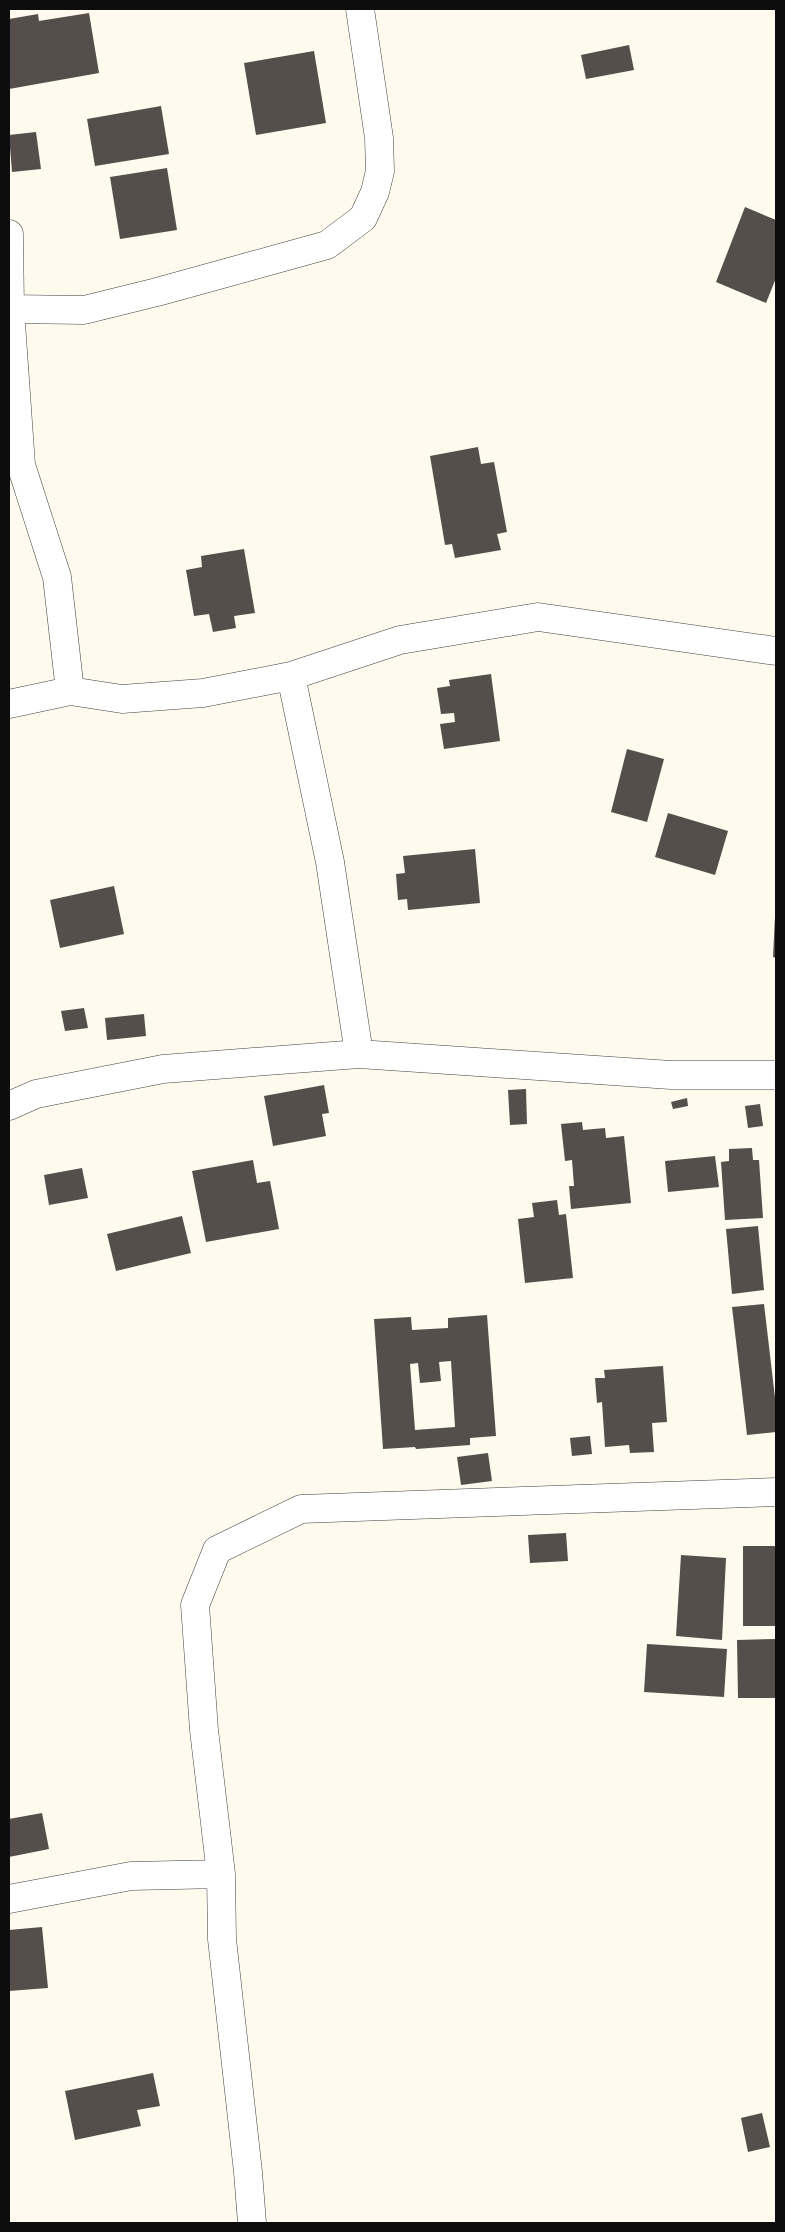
<svg xmlns="http://www.w3.org/2000/svg" width="785" height="2232" font-family="'Source Serif 4',serif">
  <style>
    .building { fill: #554e4a; fill-rule: evenodd }
    .lines { fill: none; stroke-linecap: round; stroke-linejoin: round }
    .street-casing { stroke: #404040; stroke-width: 29 }
    .street { stroke: #fff; stroke-width: 28 }
  </style>
  <rect width="100%" height="100%" fill="#fffaed"/>
  <path class="building" d="M89 13 99 73 9 89V19L38 14 39 21Z
    M629 45 634 70 586 79 581 55Z
    M314 51 326 123 256 135 244 63Z
    M161 106 169 154 95 166 87 119Z
    M36 132 41 169 12 172 9 135Z
    M167 168 177 230 120 239 110 177Z
    M745 207 776 220V278L766 303 716 282Z
    M478 447 481 464 494 462 507 532 497 534 501 550 455 558 452 544 445 545 430 456Z
    M244 549 255 613 234 616 236 628 213 632 209 614 194 616 186 570 202 567 201 556Z
    M491 674 500 741 444 749 440 724 455 722 454 713 441 714 437 688 450 686 449 680Z
    M627 749 664 759 647 822 611 812Z
    M668 813 728 831 715 875 655 857Z
    M475 849 480 903 408 910 407 899 398 900 396 874 405 873 403 856Z
    M114 886 124 934 60 948 50 900Z
    M775 916H776V958L773 957Z
    M84 1008 88 1028 65 1031 61 1011Z
    M144 1014 146 1036 107 1040 105 1018Z
    M324 1085 329 1113 322 1114 326 1136 273 1146 264 1096Z
    M526 1089 527 1124 510 1125 508 1090Z
    M687 1098 688 1106 673 1109 671 1102Z
    M760 1104 763 1126 748 1128 745 1106Z
    M582 1122 583 1130 605 1128 606 1138 624 1136 631 1203 571 1209 569 1186H574L572 1160 565 1161 561 1124Z
    M752 1148 753 1160H759L763 1218 725 1220 721 1162 729 1161V1149Z
    M715 1156 719 1187 668 1192 665 1161Z
    M253 1160 257 1183 270 1181 279 1229 206 1242 192 1171Z
    M82 1168 88 1198 49 1205 44 1175Z
    M557 1200 559 1215 566 1214 573 1278 525 1283 518 1219 534 1217 532 1203Z
    M182 1216 191 1253 116 1271 107 1234Z
    M758 1226 764 1290 732 1294 726 1229Z
    M764 1304 776 1406V1432L747 1435 732 1307Z
    M487 1315 496 1436 470 1438V1445L416 1449 415 1447 383 1449 374 1319 411 1317 412 1330 448 1328V1318ZM451 1361 455 1427 415 1430 410 1364 418 1363 420 1383 441 1381 439 1362Z
    M663 1366 667 1422 652 1423 654 1452 630 1453 629 1445 605 1447 602 1402 597 1403 595 1378H605L604 1370Z
    M590 1436 592 1454 572 1456 570 1438Z
    M488 1453 492 1481 461 1485 457 1457Z
    M566 1533 568 1561 530 1563 528 1535Z
    M743 1546H776V1626H743Z
    M681 1555 726 1558 722 1640 676 1636Z
    M776 1639V1698H738L737 1640Z
    M647 1644 727 1649 724 1697 644 1692Z
    M42 1813 49 1849 9 1857V1819Z
    M42 1927 48 1988 9 1991V1930Z
    M153 2073 160 2106 137 2110 141 2126 75 2140 65 2091Z
    M762 2113 770 2147 748 2152 741 2118Z"/>
  <g class="lines">
    <defs>
      <path id="street" d="M9 234 10 309 21 465 57 577 70 691
        M10 309 84 310 157 292 327 245 363 218 375 192 380 171 379 138 360 9
        M291 676 330 862 359 1054
        M9 704 70 691 122 699 203 693 291 676 400 640 538 617 776 651
        M9 1106 36 1094 163 1069 359 1054 671 1075H776
        M221 1874 204 1730 195 1605 217 1550 301 1509 776 1492
        M9 1899 131 1876 221 1874 222 1939 248 2172 252 2223"/>
    </defs>
    <use href="#street" class="street-casing"/>
    <use href="#street" class="street"/>
  </g>
  <rect width="785" height="2232" fill="none" stroke="#0d0d0d" stroke-width="20"/>
</svg>
